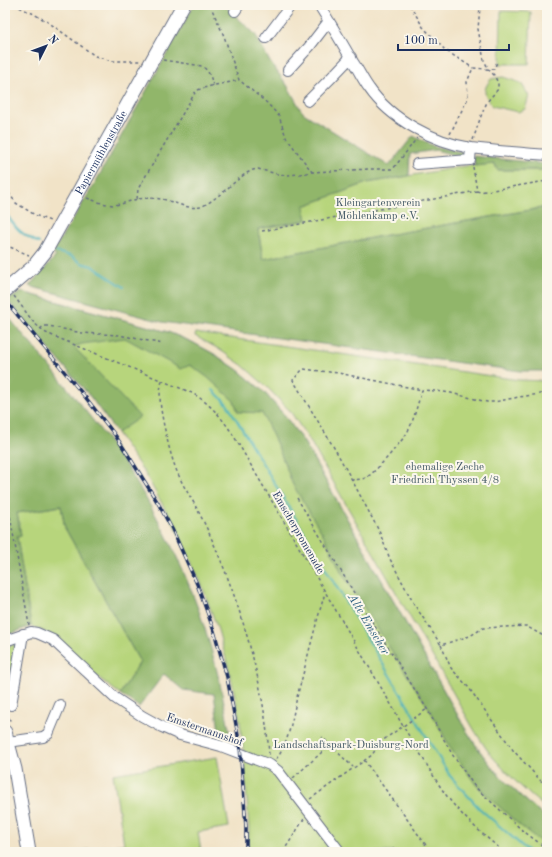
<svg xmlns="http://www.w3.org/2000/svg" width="552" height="857" font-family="'Old Standard TT',serif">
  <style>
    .green { fill: #b7d57b; stroke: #69826c }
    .forest { fill: #91b66b; stroke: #567264 }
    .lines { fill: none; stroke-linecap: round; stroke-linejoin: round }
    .stream { stroke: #3faeba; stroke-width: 2 }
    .minor-casing { stroke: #666e83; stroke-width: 12 }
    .major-casing { stroke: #666e83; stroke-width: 15 }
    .path { stroke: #666e83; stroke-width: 1.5; stroke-dasharray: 3 3; stroke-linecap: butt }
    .minor { stroke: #fff; stroke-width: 10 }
    .major { stroke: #fff; stroke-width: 13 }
    .rail-casing { stroke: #1b2f5e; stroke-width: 3.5 }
    .rail { stroke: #fbf7ec; stroke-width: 2; stroke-dasharray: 6; stroke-linecap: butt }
    .labels { text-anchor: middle; stroke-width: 4; stroke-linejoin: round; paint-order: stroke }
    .street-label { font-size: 11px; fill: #1b2f5e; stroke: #fbf7ec }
    .park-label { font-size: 11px; fill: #425865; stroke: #fbf7ec }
    .water-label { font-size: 12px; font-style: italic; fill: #285b7e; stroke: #fbf7ec }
  </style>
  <rect width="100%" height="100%" fill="#fbf7ec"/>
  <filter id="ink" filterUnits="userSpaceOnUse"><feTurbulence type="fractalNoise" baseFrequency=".025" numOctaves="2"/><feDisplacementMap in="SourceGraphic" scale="8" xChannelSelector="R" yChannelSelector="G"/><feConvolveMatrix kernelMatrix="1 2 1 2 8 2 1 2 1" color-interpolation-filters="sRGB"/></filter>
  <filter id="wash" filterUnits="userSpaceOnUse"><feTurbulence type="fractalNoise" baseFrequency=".012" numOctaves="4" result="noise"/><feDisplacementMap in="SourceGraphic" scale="16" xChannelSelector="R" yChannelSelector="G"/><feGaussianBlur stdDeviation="0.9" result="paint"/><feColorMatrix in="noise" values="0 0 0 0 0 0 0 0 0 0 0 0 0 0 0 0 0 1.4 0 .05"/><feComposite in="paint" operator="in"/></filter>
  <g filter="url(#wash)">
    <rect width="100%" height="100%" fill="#f1e3c7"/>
    <path class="green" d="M501 11 531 12 529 64H500Z
      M503 77 521 83 529 96 525 109 518 112 492 106C485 94 481 92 491 79Z
      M495 164 497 170H547V207L387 235 263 259 258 229 306 220 303 206 367 183 466 166Z
      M22 292 168 332 192 342 214 354 238 370 263 391 285 416 305 444 466 730C472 739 478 749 485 758 502 781 525 800 547 818V852H248L249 828 243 747 240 722 231 677 218 630 201 583 176 528 144 472 117 433 89 395 7 300Z
      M196 333 519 380 547 381V809C527 793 508 775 491 755 484 746 478 736 472 726L310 441 290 411 267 387 242 365 217 348 195 336Z
      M61 506 65 528 140 662 120 694 90 671 45 632 31 626 17 537 21 536 17 513Z
      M14 644 16 646 14 662 6 704 5 648Z
      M217 757 229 827 198 832 201 852H80V851L124 844 113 774Z"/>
    <path class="forest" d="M194 5H224L255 34 270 62 287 85 301 110 305 114 389 166 413 136 433 146 465 153V157H461L436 150 410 154 409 176 367 183 304 206 307 220 258 229 263 259 387 235 547 207V371H520L490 367 162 322 29 286 56 256 52 253 95 183Z
      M473 156 547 164V170H497L495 164 475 166Z
      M22 292 168 332 192 342 214 354 238 370 263 391 285 416 305 444 466 730C472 739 478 749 485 758 502 781 525 800 547 818V847L517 823 476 785 451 749 429 708 418 692 342 573 324 536 293 485 278 447 262 413 238 412 234 401 207 377 190 365 181 369 125 338 82 344 74 347 140 417 117 433 89 395 7 300Z
      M5 313C35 349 66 385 95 423 108 440 122 458 133 477 164 526 189 578 206 632 218 669 225 707 232 744L220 739 214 694 183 690 164 674 139 707 120 694 140 662 65 528 61 506 17 513 21 536 17 537 31 626 5 636Z"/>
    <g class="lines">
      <path class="stream" d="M5 212C16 229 21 234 39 243
        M56 252 71 256 81 263 92 266 124 287
        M213 390 227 404 450 776 479 808 529 852"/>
    </g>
  </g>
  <g filter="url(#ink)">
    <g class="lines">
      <defs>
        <path id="minor" d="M319 5C331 24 342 43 353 62 359 71 363 80 369 88 391 120 434 142 471 148 496 151 522 153 547 155
          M235 11 239 5
          M266 38 291 5
          M288 70 309 47 329 21
          M308 101 329 80 351 57
          M417 164 470 160 471 148
          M5 641 31 632 37 633 53 640 115 698 142 716 162 727 180 735 221 746 270 765 278 771 340 852
          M11 705 23 634
          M8 742 43 737 48 734 60 705"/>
        <g id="major">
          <path id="s1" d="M5 291 33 267 45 252 183 5"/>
          <path d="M5 732 15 769 29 852"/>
        </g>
      </defs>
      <use href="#minor" class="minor-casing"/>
      <use href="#major" class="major-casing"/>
      <path class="path" d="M14 5 32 13 48 22 95 56 112 61H141
        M210 5 224 36 239 80 244 84 267 103 279 116 286 137 312 172
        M410 5 423 27 445 50 473 68
        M163 60 202 66C210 72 211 78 213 86
        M450 134 468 98 467 82 473 68C480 68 487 70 494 69L497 62
        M473 140 481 116 487 102 498 89V83L494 75 489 70 484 60 478 29 480 7 479 5
        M473 167 477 191 480 192 547 181
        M5 188 16 203 35 215 50 221
        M87 198C95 201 103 204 113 205 121 205 129 201 137 199 142 198 155 198 161 199 174 201 187 210 200 207 213 203 234 181 247 173L253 170 258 169 277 174 288 175 300 174 312 172 370 169H393L417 138
        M137 199 138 189 196 91C208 85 225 84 239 80
        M262 231 477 191
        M5 245 29 255
        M14 296 34 323 46 333 192 393C211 404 224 420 235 438L396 713C402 726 410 737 418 750 429 768 439 787 453 804 468 822 486 837 504 852
        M40 329 44 326H49L82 333 119 335 163 344
        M162 381C158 395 161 411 164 426 168 443 172 462 180 478 184 488 191 497 196 507 208 529 218 553 227 576 248 632 265 694 269 755
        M547 393 519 397 494 402H487L451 393 436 391 422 390C418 402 414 420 408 431 404 439 375 473 367 477 363 480 357 479 352 480L379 531 390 559 414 604 441 645 470 636 483 628 526 626 547 638
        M352 480 336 451 293 380 303 369 338 373 422 390
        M5 487 29 625
        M297 498 362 606 427 709 452 754 475 787 522 830 547 849
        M441 645 451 668 469 688 513 750 540 780 547 786
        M7 712 11 723
        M330 745 353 767
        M276 759C289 745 293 713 298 693 307 660 315 626 325 593
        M364 760 431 852
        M293 778 330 745 322 737
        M310 799 372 755 379 744 382 741 427 709
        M393 848 396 852
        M283 852 304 819"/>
      <use href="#minor" class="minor"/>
      <use href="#major" class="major"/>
      <defs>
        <path id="rail" d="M5 300 86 398 115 435 130 458 158 503 172 529 197 584 214 631 227 677 240 746 246 827V852"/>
      </defs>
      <use href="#rail" class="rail-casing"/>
      <use href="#rail" class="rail"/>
    </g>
  </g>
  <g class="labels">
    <g class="street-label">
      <text dy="4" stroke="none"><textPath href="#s1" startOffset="170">Papiermühlenstraße</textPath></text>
      <text transform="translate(299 532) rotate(60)" y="4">Emscherpromenade</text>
      <text transform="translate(205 729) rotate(19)" y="4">Emstermannshof</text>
    </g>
    <g class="park-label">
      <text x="378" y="206">Kleingartenverein<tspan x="378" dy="13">Möhlenkamp e.V.</tspan></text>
      <text x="445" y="470">ehemalige Zeche<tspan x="445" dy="13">Friedrich Thyssen 4/8</tspan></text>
      <text x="351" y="748">Landschaftspark-Duisburg-Nord</text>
    </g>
    <g class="water-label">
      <text transform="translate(369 624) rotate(59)" y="4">Alte Emscher</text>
    </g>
  </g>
  <rect width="552" height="857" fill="none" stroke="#fbf7ec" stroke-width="20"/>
  <g transform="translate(46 46) rotate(48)" stroke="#fbf7ec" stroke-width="3" paint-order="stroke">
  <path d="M0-3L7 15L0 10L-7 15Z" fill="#1b2f5e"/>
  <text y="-6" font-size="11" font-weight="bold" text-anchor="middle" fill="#1b2f5e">N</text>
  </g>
  <path d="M398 44v6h111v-6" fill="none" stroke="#1b2f5e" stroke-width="2"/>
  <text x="404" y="44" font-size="12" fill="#1b2f5e" stroke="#fbf7ec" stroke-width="3" paint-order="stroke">100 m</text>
</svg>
